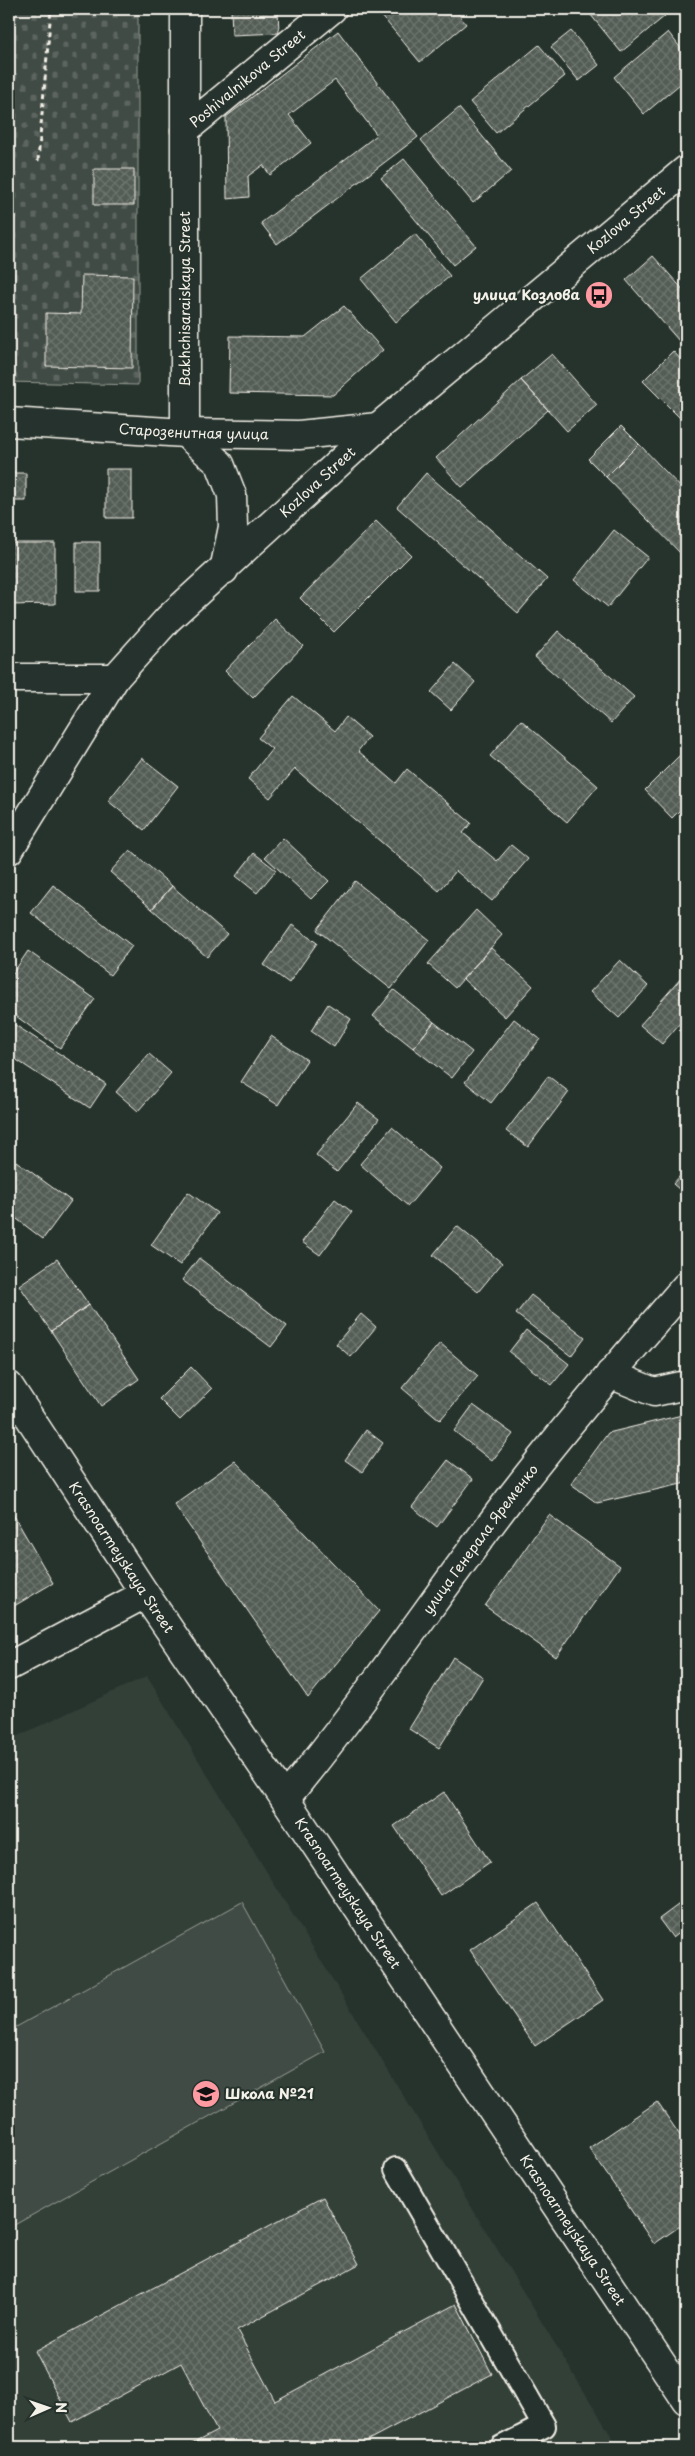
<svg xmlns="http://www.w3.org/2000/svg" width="695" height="2456" font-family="'Playpen Sans',sans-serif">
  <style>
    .built { fill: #333f39 }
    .green { fill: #414b45; stroke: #9a9e96 }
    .cemetery { fill: url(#cemetery-stones); stroke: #9a9e96 }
    .building { fill: url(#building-cross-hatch); stroke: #f4f1e8 }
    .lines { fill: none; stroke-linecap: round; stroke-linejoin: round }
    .lane-casing { stroke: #f4f1e8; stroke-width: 26 }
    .street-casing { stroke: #f4f1e8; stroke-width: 31 }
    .secondary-casing { stroke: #f4f1e8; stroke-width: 31 }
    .path { stroke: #f4f1e8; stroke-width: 3; stroke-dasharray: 5 4; stroke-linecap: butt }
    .lane { stroke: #26332d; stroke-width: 22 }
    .street { stroke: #26332d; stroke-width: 28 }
    .secondary { stroke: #26332d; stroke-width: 28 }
    .labels { text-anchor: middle; stroke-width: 4; stroke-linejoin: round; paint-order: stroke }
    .street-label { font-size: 14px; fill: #f4f1e8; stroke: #26332d }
    .poi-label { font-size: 14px; font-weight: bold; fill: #f4f1e8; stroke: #26332d; text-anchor: end }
  </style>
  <defs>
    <pattern id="cemetery-stones" width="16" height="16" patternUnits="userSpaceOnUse" patternTransform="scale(1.25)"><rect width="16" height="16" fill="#414b45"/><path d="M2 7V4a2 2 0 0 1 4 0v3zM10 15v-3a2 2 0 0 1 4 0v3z" fill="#5d6560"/></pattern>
    <pattern id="building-cross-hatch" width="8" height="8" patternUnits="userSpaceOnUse" patternTransform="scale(1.25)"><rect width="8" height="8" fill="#525c55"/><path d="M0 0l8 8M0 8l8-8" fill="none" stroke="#6c746d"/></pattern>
  </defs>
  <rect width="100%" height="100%" fill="#26332d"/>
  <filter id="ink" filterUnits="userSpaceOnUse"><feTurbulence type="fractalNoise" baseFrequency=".02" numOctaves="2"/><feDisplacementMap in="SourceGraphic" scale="10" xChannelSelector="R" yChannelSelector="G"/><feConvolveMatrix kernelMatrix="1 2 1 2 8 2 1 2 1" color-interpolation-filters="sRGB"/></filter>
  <g filter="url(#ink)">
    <path class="built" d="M147 1676 618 2447H9V1740Z"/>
    <path class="green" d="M242 1902 325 2052 9 2228V2031Z"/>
    <path class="cemetery" d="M9 9H138V385L9 382Z"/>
    <path class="building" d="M231 9H278L279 33 232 35Z
      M389 9H454L466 24 420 62 381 15Z
      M597 9H658L665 16 621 52 590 14Z
      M338 31 418 137 277 244 261 223 377 135 335 80 289 115 311 143 270 175 263 165 248 176 249 197 227 199 226 117Z
      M571 31 599 65 579 81 551 47Z
      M668 32 686 55V79L644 114 614 77Z
      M539 45 565 76 496 133 470 102Z
      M459 108 511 171 473 203 421 140Z
      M404 159 476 246 453 265 381 178Z
      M94 169H134V205H94Z
      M415 234 450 276 396 322 361 279Z
      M653 256 686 293V349L626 280Z
      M82 275 133 276 132 368 46 366V313L81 314Z
      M344 306 383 350 333 395 229 393 230 336 305 337Z
      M673 351 686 365 685 423 643 381Z
      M552 354 597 405 567 431 521 380Z
      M521 380 548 410 462 487 436 458Z
      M621 426 639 444 606 477 588 459Z
      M639 444 686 493V559L606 477Z
      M106 469H132V518H106Z
      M9 473H26V501H9Z
      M426 473 547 579 518 613 397 507Z
      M376 521 411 555 334 632 300 598Z
      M614 530 648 557 608 607 574 580Z
      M76 542H100V591H76Z
      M9 543H55V604L9 605Z
      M275 619 303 646 253 698 225 671Z
      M558 631 634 697 611 723 535 657Z
      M455 664 475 682 451 710 431 692Z
      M293 696 335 731 346 717 369 737 358 751 396 783 407 769 471 823 463 833 497 861 511 845 528 859 492 901 456 871 439 891 295 769 270 798 248 779 272 749 258 738Z
      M521 720 598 786 567 822 490 756Z
      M686 749V804L672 818 645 790Z
      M142 758 178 786 144 830 108 801Z
      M283 838 329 881 311 899 265 857Z
      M130 850 172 886 152 909 110 872Z
      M254 853 276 870 257 893 236 876Z
      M355 881 429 940 391 989 317 930Z
      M53 885 132 946 110 975 31 913Z
      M172 886 227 934 207 957 152 909Z
      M476 910 502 935 455 988 428 964Z
      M292 925 317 943 289 983 264 965Z
      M491 948 533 986 505 1017 463 979Z
      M28 951 95 999 60 1048 9 1011V979Z
      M620 960 648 986 619 1018 590 992Z
      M682 977 686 981V1016L662 1044 640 1025Z
      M394 990 434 1022 413 1048 373 1016Z
      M328 1004 351 1019 334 1047 311 1031Z
      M514 1019 540 1039 491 1103 465 1082Z
      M9 1021 106 1084 90 1108 9 1055Z
      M434 1022 472 1052 452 1078 413 1048Z
      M271 1036 307 1060 278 1105 241 1082Z
      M149 1054 171 1073 138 1111 116 1092Z
      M548 1076 569 1092 528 1147 506 1131Z
      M358 1103 379 1119 337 1172 316 1155Z
      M392 1127 440 1168 408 1206 360 1164Z
      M16 1161 71 1201 43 1239 9 1213V1170Z
      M686 1169V1195L673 1184Z
      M188 1192 217 1213 180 1265 151 1245Z
      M335 1199 352 1212 320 1255 302 1242Z
      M457 1226 502 1263 478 1292 433 1255Z
      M199 1258 287 1326 271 1347 182 1280Z
      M57 1259 89 1305 51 1331 19 1285Z
      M531 1295 585 1337 571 1356 516 1314Z
      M89 1305 139 1379 101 1406 51 1331Z
      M361 1314 376 1327 351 1357 336 1344Z
      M526 1330 569 1364 552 1385 509 1352Z
      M440 1343 478 1376 440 1420 402 1388Z
      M191 1367 212 1389 180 1420 159 1399Z
      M473 1405 513 1434 492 1461 454 1431Z
      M686 1414V1483L597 1503 571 1484 608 1433Z
      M366 1430 383 1443 362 1472 345 1460Z
      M448 1460 473 1479 437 1527 412 1507Z
      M235 1461 379 1611 308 1698 174 1504Z
      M9 1507 53 1583 9 1609Z
      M549 1515 620 1566 556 1657 485 1606Z
      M453 1657 483 1677 439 1748 409 1729Z
      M444 1792 490 1862 441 1896 394 1826Z
      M682 1902 686 1908V1928L673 1938 659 1919Z
      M538 1903 603 2000 535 2046 470 1950Z
      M657 2102 686 2144V2222L654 2244 589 2148Z
      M323 2197 359 2264 237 2330 275 2401 456 2304 492 2374 355 2447H186L217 2431 181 2363 72 2422 35 2351Z"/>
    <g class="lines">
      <defs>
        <path id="lane" d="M396 2169 544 2426 502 2447"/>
        <g id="street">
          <path id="s1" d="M185 130 332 9"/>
          <path d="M185 433V9"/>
          <path d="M610 1374 654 1392 686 1385"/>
          <path d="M9 1666 145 1594"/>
          <path id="s2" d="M285 1799C366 1701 437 1594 514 1493 569 1422 627 1354 686 1286"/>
        </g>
        <g id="secondary">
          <path id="s3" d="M9 422 185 433 299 435 378 427"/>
          <path d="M185 433 220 464 232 495 233 527 224 570"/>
          <path d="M9 678H115"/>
          <path id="s4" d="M9 850 115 678 168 619 378 427 686 170"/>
          <path id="s5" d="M9 1386 145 1594 285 1799 686 2400"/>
        </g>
      </defs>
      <use href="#lane" class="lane-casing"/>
      <use href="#street" class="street-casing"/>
      <use href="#secondary" class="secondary-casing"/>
      <path class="path" d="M38 161 51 9"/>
      <use href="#lane" class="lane"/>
      <use href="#street" class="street"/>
      <use href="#secondary" class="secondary"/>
    </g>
  </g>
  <defs>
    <symbol id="bus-disc" viewBox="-11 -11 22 22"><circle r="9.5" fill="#ff9aa2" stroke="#26332d"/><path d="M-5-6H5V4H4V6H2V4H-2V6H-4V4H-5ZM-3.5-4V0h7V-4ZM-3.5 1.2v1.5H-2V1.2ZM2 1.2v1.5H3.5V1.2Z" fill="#111"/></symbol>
    <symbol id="school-disc" viewBox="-11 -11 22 22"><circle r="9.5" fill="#ff9aa2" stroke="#26332d"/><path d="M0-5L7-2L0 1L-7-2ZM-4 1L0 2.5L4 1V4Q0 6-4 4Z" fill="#111"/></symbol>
  </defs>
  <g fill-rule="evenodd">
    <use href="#bus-disc" x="583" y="279" width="32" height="32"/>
    <use href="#school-disc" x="190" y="2078" width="32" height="32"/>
  </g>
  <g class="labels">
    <g class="street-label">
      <text dy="5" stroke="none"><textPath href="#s1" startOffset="81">Poshivalnikova Street</textPath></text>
      <text dy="5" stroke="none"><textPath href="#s4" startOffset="889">Kozlova Street</textPath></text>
      <text transform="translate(185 299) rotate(-90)" y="5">Bakhchisaraiskaya Street</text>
      <text dy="5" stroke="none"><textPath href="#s3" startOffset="185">Старозенитная улица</textPath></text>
      <text dy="5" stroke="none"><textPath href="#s4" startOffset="484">Kozlova Street</textPath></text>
      <text dy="5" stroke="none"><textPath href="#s2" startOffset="325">улица Генерала Яременко</textPath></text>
      <text dy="5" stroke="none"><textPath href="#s5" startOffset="205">Krasnoarmeyskaya Street</textPath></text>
      <text dy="5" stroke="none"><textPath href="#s5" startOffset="610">Krasnoarmeyskaya Street</textPath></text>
      <text dy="5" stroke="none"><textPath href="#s5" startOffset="1015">Krasnoarmeyskaya Street</textPath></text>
    </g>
    <g class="poi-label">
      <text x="580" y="300">улица Козлова</text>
      <text x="225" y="2099" text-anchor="start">Школа №21</text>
    </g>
  </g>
  <rect width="695" height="2456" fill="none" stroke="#26332d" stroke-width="30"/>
  <rect x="15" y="15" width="665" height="2426" fill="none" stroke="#f4f1e8" stroke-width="2" filter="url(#ink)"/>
  <g transform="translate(48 2408) rotate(88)" stroke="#26332d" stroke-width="4" paint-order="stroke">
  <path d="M0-4L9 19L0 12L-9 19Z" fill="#f4f1e8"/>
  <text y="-8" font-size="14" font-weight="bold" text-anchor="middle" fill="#f4f1e8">N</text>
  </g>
</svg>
